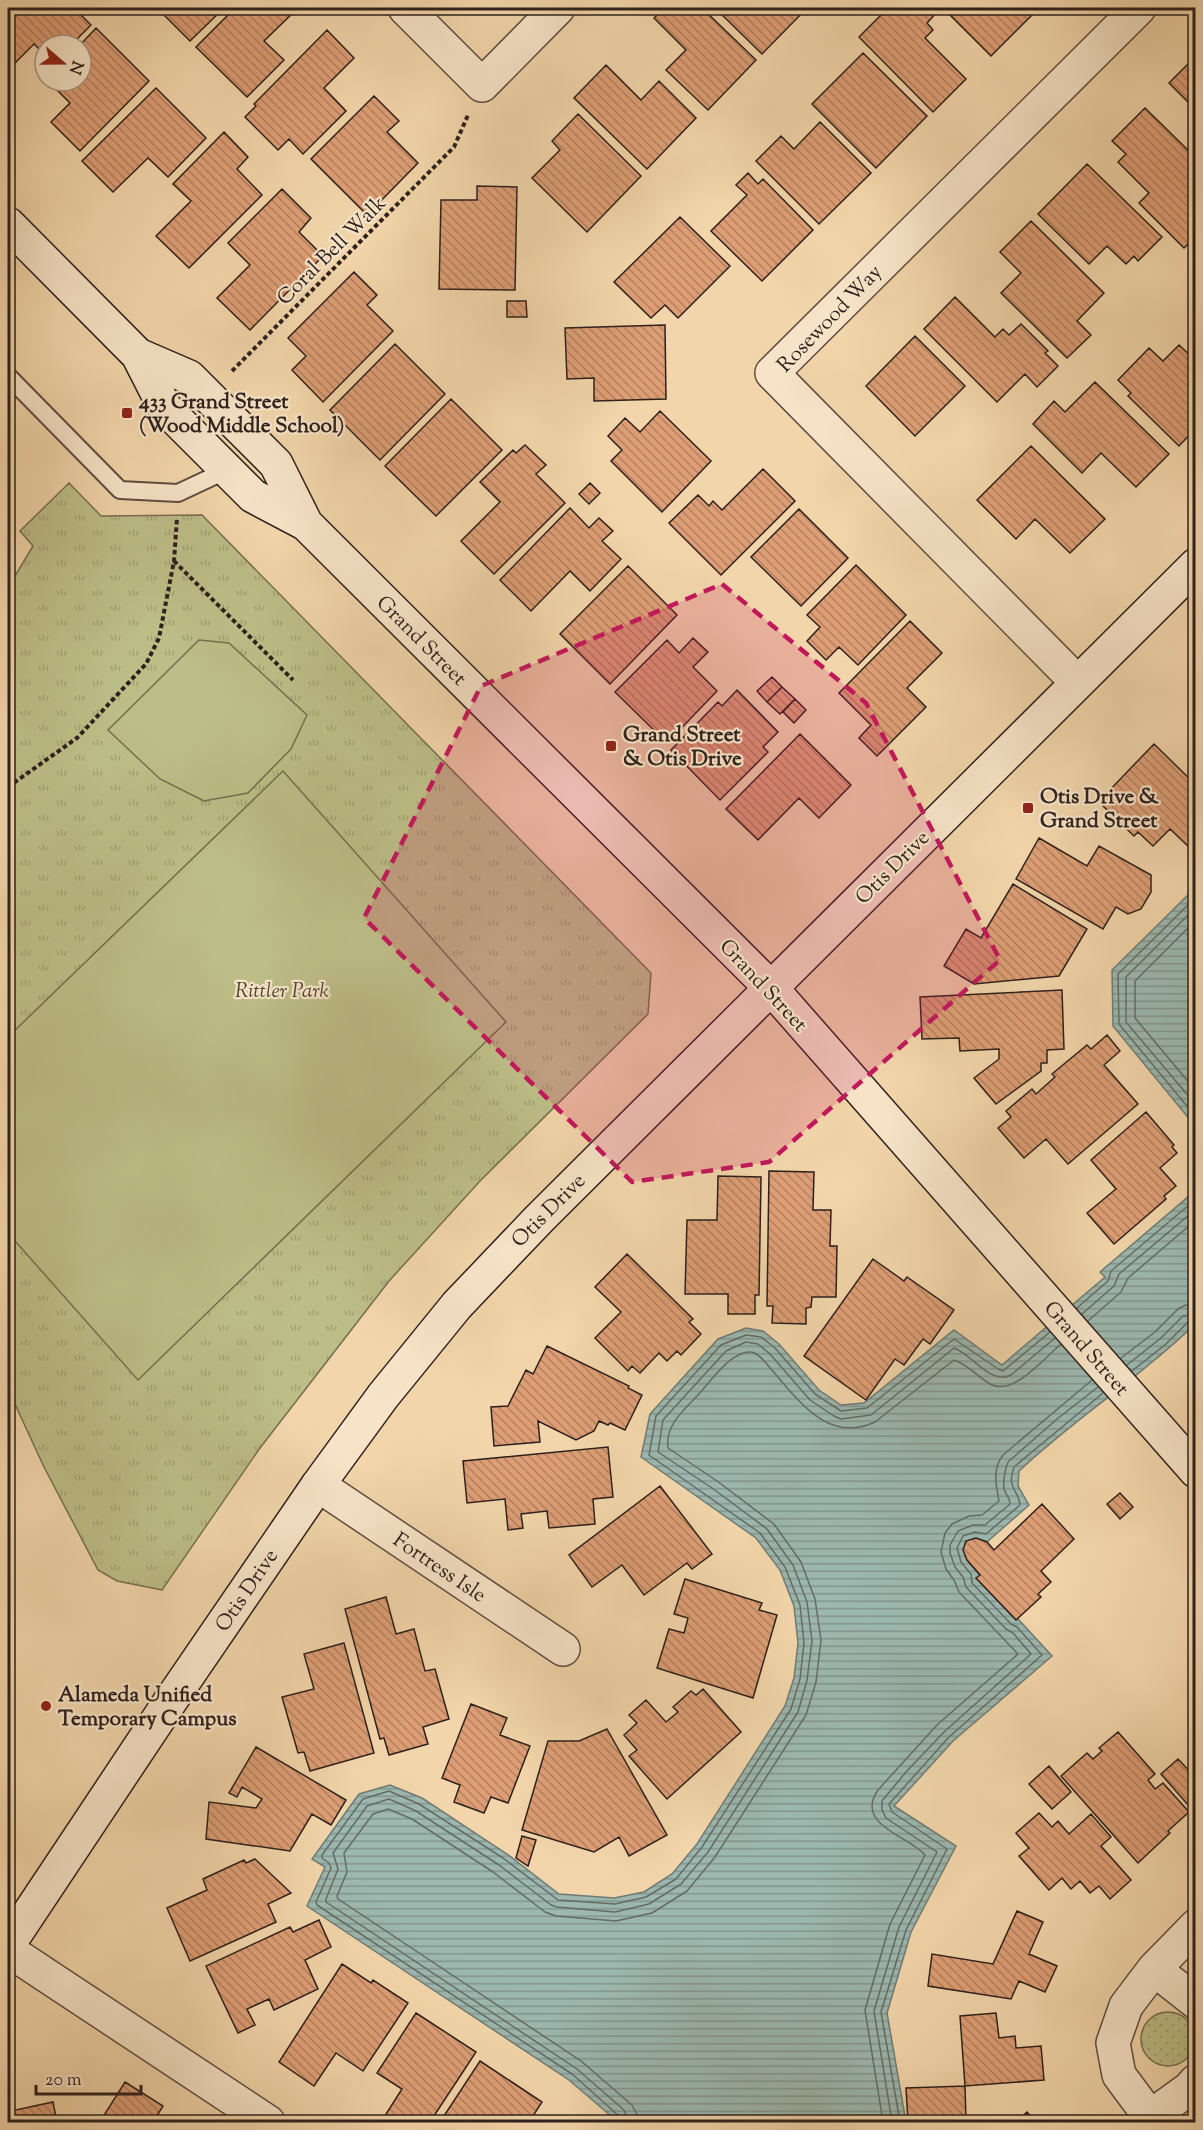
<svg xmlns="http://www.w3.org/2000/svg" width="1203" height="2130" font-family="'Sorts Mill Goudy',serif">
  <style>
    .grass { fill: url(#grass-dots); stroke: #756e52; stroke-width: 1.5 }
    .park { fill: url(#park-tufts); stroke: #756e52; stroke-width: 1.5 }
    .pitch { fill: #bdbd87; stroke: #756e52; stroke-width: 1.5 }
    .water { fill: url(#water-rules); stroke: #707b74; stroke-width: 1.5 }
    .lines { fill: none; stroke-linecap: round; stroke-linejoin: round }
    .shore { stroke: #646c66; stroke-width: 1.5 }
    .building { fill: url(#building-back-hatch); stroke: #2d201c; stroke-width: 1.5 }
    .lane-casing { stroke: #5e4d40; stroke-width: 20 }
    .street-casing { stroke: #5e4d40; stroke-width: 36 }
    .secondary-casing { stroke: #2d201c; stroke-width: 36 }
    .path { stroke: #2d201c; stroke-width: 4; stroke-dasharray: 4.5 3; stroke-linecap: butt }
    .lane { stroke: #f7e4c8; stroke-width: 16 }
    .street { stroke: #f7e4c8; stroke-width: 33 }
    .secondary { stroke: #f7e4c8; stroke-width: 33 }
    .marked { fill: #c2185b; fill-opacity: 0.2; stroke: #c2185b; stroke-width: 4.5; stroke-dasharray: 12 8; stroke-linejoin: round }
    .poi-dot { fill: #8f2418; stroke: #f7e4c8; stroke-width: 2 }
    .labels { text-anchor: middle; stroke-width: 4.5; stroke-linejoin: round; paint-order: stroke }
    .street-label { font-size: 21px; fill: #2d201c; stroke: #f7e4c8 }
    .poi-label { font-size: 21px; font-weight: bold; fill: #2d201c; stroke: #f7e4c8; text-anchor: start }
    .park-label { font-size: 21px; font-style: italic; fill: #514737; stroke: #f7e4c8 }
  </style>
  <defs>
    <pattern id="grass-dots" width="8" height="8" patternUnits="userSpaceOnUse" patternTransform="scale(1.5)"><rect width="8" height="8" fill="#bdbd87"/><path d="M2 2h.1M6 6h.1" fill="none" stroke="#a3a274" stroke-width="1.8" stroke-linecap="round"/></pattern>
    <pattern id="park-tufts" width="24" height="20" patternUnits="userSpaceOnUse" patternTransform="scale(1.5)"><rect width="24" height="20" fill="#bdbd87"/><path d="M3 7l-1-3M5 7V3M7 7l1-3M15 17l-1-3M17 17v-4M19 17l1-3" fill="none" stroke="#a3a274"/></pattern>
    <pattern id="water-rules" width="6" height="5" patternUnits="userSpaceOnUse" patternTransform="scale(1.5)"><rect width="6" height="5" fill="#9cb8af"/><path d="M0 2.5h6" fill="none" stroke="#80958e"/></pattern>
    <pattern id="building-back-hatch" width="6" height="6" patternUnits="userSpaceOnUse" patternTransform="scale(1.5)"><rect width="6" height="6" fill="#dd9e75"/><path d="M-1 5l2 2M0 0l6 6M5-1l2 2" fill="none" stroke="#b4805f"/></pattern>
  </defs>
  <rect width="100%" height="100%" fill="#f2d5aa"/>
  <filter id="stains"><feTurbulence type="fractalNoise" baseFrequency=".00333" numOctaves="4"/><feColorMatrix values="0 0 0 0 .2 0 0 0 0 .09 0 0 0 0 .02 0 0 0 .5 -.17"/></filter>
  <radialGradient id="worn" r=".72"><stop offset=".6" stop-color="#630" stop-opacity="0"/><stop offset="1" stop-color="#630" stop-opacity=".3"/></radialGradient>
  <path class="grass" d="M1141 2039a27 27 0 1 1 54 0a27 27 0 1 1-54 0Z"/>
  <path class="park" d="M69 483 101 516 202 515 651 973 648 1014 480 1181 389 1281 260 1448 162 1590 117 1581 98 1570 44 1467 8 1389V583L15 576 33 546 20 531Z"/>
  <path class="pitch" d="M199 640 229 643 307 715 291 749 248 793 204 801 160 779 108 730Z
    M283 771 506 1022 138 1380 8 1233V1037Z"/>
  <path class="water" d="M1195 888V1126L1113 1026 1112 970Z
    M1195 1191V1330L1192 1327C1138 1379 1074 1419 1019 1471L1018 1486 1029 1505 987 1542 976 1538 966 1541C961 1556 970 1564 980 1575L977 1579 1016 1620 1018 1619 1052 1656 953 1741 894 1806 956 1846 911 1932 887 2013 906 2122H618L569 2080 307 1906 325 1867 312 1859 359 1794 390 1785 422 1798 507 1854 559 1894 614 1898 644 1892 672 1874 697 1844 785 1706 794 1678 798 1643 794 1606 780 1570 756 1538 641 1457 650 1414 718 1339 746 1328 763 1331 779 1344 819 1390 841 1405 864 1403 954 1330 1002 1365 1105 1277 1100 1272Z"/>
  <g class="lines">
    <path class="shore" d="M1196 897 1118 974 1119 1024 1196 1117
      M1196 907 1126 977V1022L1196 1105
      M1196 920 1135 981V1018L1196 1091
      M1077 1308 1108 1281 1111 1271 1196 1199
      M1082 1314 1114 1286 1119 1274 1196 1209
      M1088 1321 1121 1292 1128 1278 1196 1220
      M1121 1358 1155 1332 1178 1309 1186 1305H1196
      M1127 1365 1161 1338 1183 1316 1196 1314
      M1132 1371 1166 1344 1188 1322H1196
      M621 2122 619 2116 572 2074 317 1905 316 1902 331 1868 329 1863 322 1858V1855L363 1799 389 1791 419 1804 503 1858 558 1900 615 1904 646 1897 676 1879 702 1847 791 1709 800 1679 804 1643 800 1605 785 1567 760 1533 649 1455 656 1416 721 1345 746 1335 761 1337 775 1348 815 1394 841 1411 867 1408 954 1339 998 1369 1003 1371 1050 1332
      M629 2122 624 2110 577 2069 326 1902V1899L338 1869 333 1853 367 1806 389 1799 416 1811 499 1865 551 1905 557 1907 615 1912 649 1904 681 1884 708 1852 798 1712 807 1680 812 1641 807 1602 793 1565 767 1529 712 1488 658 1452 663 1420 726 1351 746 1342 758 1344 770 1354 810 1400 834 1416 841 1419 871 1415 954 1348C972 1354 991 1386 1011 1375L1055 1338
      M638 2122 637 2114 632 2105 581 2061 338 1899 337 1896 347 1872 344 1853 373 1814 388 1809 412 1819 493 1872 545 1912 556 1916 616 1921 652 1913 687 1891 715 1857 806 1715 816 1682 821 1640 815 1599 801 1562 774 1524 717 1481 668 1448C665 1425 684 1410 698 1395 710 1382 731 1351 750 1352 758 1352 766 1363 771 1369 798 1400 828 1444 875 1422L954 1360C967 1364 978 1377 990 1384 1013 1397 1044 1358 1061 1344
      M883 2122 865 2010 890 1924 925 1855C909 1836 854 1825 878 1790L937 1725 1018 1654 959 1592 954 1580 946 1569 941 1552 945 1533 952 1524 969 1516 982 1515 999 1501C996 1486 992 1469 1003 1455L1092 1380
      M892 2122 874 2011 899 1927 937 1852 886 1818 882 1810V1801L906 1772 944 1732 1031 1654 1013 1633 1006 1629 966 1587 963 1577 955 1567 950 1553V1545L958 1531 973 1525H985L1010 1504C1010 1498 1006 1495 1004 1489 1003 1481 1005 1469 1008 1462L1057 1419 1098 1387
      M900 2122 881 2012 906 1930 947 1849 892 1812 889 1804 949 1737 1042 1655 1017 1627 1011 1624 972 1583 971 1574 961 1562 957 1548 963 1536 975 1532 986 1534 1020 1505C1019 1490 1006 1489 1014 1467L1103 1393"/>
  </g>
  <path class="building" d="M8 8H74L91 25 71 45H45V55L34 44 8 70Z
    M157 8H224L190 41Z
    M235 8H298L264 41 284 60 247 97 196 47Z
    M664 8H702L756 60 708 110 666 70 686 50 654 18Z
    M715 8H807L762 54Z
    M886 8H932L937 12 927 23 933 30 925 38 966 79 933 112 859 37 887 9Z
    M943 8H1039L991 56Z
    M96 28 149 81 80 151 51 122 70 103 48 81H81L80 45Z
    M327 30 354 58 324 88 346 111 303 154 289 139 278 150 245 117 256 106 254 104Z
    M863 53 927 116 876 168 812 104Z
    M1196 56V110L1169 83Z
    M606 65 641 100 659 81 696 118 647 169 574 98Z
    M156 88 206 138 168 177 148 158 113 192 82 161Z
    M374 96 399 121 387 132 418 163 367 215 311 159Z
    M1145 108 1196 158V202L1189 209 1196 215V236L1184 248 1139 203 1149 193 1118 162 1126 154 1112 141Z
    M578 114 641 176 587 232 532 178 560 150 552 141Z
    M820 122 871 173 819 224 756 161 781 136 794 149Z
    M224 132 248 157 237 169 262 195 189 268 156 236 191 201 173 184Z
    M1087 164 1162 237 1138 261 1134 256 1126 264 1107 246 1089 264 1038 214Z
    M748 173 758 184 763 179 813 230 762 281 711 231 747 195 736 185Z
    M477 186 517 187 515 290 439 289 441 200H477Z
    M282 189 311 218 299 232 323 256 250 330 217 298 250 265 228 243Z
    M680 217 730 266 678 318 665 305 651 318 614 282Z
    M1031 221 1104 293 1077 321 1091 335 1067 358 1001 293 1021 273 1000 252Z
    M354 272 377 295 367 305 393 331 323 402 292 370 306 356 288 338Z
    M955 297 995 337 1003 329 1009 335 1021 324 1048 351 1045 353 1058 366 1037 387 1025 374 997 402 924 329Z
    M507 301H526L527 317H507Z
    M665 325 666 399 594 401V378L567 379 565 328Z
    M915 336 965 386 915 436 866 386Z
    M395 344 445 394 380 460 330 410Z
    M1179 345 1196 361V428L1179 446 1128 396 1131 393 1118 380 1149 348 1163 361Z
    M1095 382 1169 454 1136 487 1101 453 1082 473 1033 424 1054 401 1065 412Z
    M451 399 502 450 436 516 385 466Z
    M660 411 711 461 662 512 611 461 622 450 608 436 625 418 640 432Z
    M525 445 546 465 536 474 565 503 494 574 461 541 500 502 480 482 513 450 516 453Z
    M1031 446 1105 519 1070 553 1035 519 1016 539 977 500Z
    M763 469 795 501 721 575 669 523 698 495 709 506 713 501 722 510Z
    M590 483 600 493 589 504 579 494Z
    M570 508 589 528 599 518 613 531 602 541 621 559 590 591 570 571 531 611 500 580Z
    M799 509 848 558 801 606 751 557Z
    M856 565 906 615 858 665 839 647 826 660 807 641 820 627 807 615Z
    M628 566 677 615 610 684 560 634Z
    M910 621 942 653 907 688 926 707 877 756 859 738 871 725 839 693Z
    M693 638 708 652 693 667 717 691 667 743 615 692 667 640 679 653Z
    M772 677 782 687 767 702 757 691Z
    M782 687 795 699 780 714 767 702Z
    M737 690 778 732 763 747 768 752 720 800 671 750 718 702 722 706Z
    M795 699 806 710 794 723 783 712Z
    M800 734 851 785 819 818 799 798 758 840 726 809Z
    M1154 744 1196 785V844L1191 849 1170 829 1153 846 1138 832 1134 836 1103 806 1107 802 1103 797Z
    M1039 838 1087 866 1099 846 1151 875V892L1141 909 1128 914 1116 907 1103 929 1016 879Z
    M1013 884 1087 929 1059 976 974 984 944 966 966 929 981 938Z
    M1062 990 1064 1049 1047 1050V1063H1041V1071L996 1104 974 1078 999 1059V1049L960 1051 959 1038 922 1039 920 997Z
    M1107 1035 1120 1051 1104 1065 1138 1104 1068 1164 1046 1139 1024 1158 998 1128 1011 1117 1006 1111 1032 1089 1036 1094 1055 1077 1052 1074 1087 1045 1091 1049Z
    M1146 1112 1174 1145 1172 1147 1177 1153 1160 1168 1176 1186 1164 1196 1166 1199 1114 1244 1087 1213 1116 1189 1091 1160Z
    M769 1171 814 1172 813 1210H831L830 1246H837L836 1297H812L811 1307 806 1308V1324L772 1323 773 1306H767Z
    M718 1176 761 1177 759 1295H755V1314H728V1294H685L687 1220H717Z
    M627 1254 693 1319 689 1322 701 1334 681 1355 677 1351 667 1361 659 1353 640 1373 632 1366 628 1371 595 1338 621 1312 595 1287Z
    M873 1259 904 1281 907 1277 954 1310 930 1344 923 1339 904 1365 895 1359 866 1400 804 1356Z
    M547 1346 629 1386 628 1388 642 1395 625 1430 610 1423 608 1425 599 1421 594 1431 576 1440 538 1421 540 1442 494 1446 491 1407 508 1406 526 1370 533 1374Z
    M608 1447 613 1497 593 1499 595 1524 549 1528 547 1511 521 1514 523 1528 508 1530 505 1499 467 1503 463 1461Z
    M660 1486 712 1554 692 1569 687 1563 644 1595 622 1565 592 1587 569 1555Z
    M1120 1493 1133 1507 1120 1519 1107 1504Z
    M1042 1504 1074 1539 1041 1571 1051 1582 1038 1594 1041 1597 1016 1620 976 1578 980 1575 967 1560 963 1550 966 1541 976 1538 987 1542 994 1550Z
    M685 1579 762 1603 759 1610 777 1615 753 1698 657 1668 669 1629 684 1633 688 1618 674 1614Z
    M386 1597 396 1634 414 1629 425 1671 435 1669 449 1719 423 1727 428 1744 389 1755 384 1738 380 1739 345 1609Z
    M344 1643 374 1753 310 1771 304 1752 298 1753 282 1697 314 1689 304 1654Z
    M703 1689 741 1732 667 1799 629 1756 637 1750 624 1735 637 1723 629 1715 646 1700 666 1722 678 1712 673 1707 691 1691 696 1695Z
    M471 1704 507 1718 500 1735 530 1746 508 1803 491 1797 484 1813 454 1802 460 1785 442 1778Z
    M607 1729 667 1835 629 1856 619 1837 594 1852 522 1830 548 1741H579Z
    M1118 1732 1155 1774 1148 1780 1155 1789 1163 1783 1189 1812 1168 1831 1170 1833 1138 1863 1061 1776 1087 1753 1093 1759 1102 1751 1099 1748Z
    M256 1747 346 1800 331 1825 312 1814 290 1851 206 1839 209 1802 256 1808 262 1799 242 1787 237 1797 229 1793Z
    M1178 1759 1194 1776 1196 1774V1814L1161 1774Z
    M1049 1766 1071 1792 1052 1809 1029 1784Z
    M1039 1813 1052 1827 1058 1821 1069 1834 1091 1814 1111 1837 1101 1846 1131 1880 1110 1899 1099 1886 1090 1893 1080 1881 1071 1889 1062 1878 1049 1890 1019 1856 1029 1848 1016 1833Z
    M522 1836 536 1840 528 1866 516 1858Z
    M255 1859 291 1893 268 1904 276 1922 190 1961 167 1908 207 1890 203 1879 244 1860 246 1863Z
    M1017 1911 1043 1922 1029 1954 1057 1966 1045 1992 1019 1981 1011 1999 928 1986 932 1954 993 1964Z
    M319 1920 331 1947 305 1960 318 1989 274 2010 269 1999 247 2009 255 2025 238 2033 206 1966 290 1927 293 1932Z
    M342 1964 371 1983 373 1980 408 2003 363 2071 336 2053 314 2086 279 2062Z
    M416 2013 476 2052 430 2122H381L402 2089 377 2073Z
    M996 2013 999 2038 1015 2036 1016 2048 1041 2046 1044 2080 965 2086 960 2016Z
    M480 2061 542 2102 529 2122H440Z
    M125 2082 163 2106 153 2122H105L101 2120Z
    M965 2086 966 2122H908L906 2088Z
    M53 2102 57 2122H14L11 2111Z
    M1027 2112 1036 2122H1016Z"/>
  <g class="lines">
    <defs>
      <path id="lane" d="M8 376 120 490 178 493 227 470"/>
      <path id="street" d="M405 8 482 85 558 8
        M1077 682 772 373 1139 8
        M318 1485 563 1649
        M8 1950 268 2122
        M1154 1969 1196 2002
        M1150 2117 1190 2088 1196 2081
        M1154 2122 1119 2075 1113 2043 1126 2006 1154 1969 1196 1926"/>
      <path id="secondary" d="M8 224 138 355 165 408 253 496 306 524 771 988 1196 1471
        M138 355 189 377 276 464 306 524
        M8 1945 173 1697 318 1485 383 1396 457 1305 539 1219 1196 565"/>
    </defs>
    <use href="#lane" class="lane-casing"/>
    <use href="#street" class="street-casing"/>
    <use href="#secondary" class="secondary-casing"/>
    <path class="path" d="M232 371 454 147 468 115
      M174 561 293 680
      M8 787 77 738 146 664 159 638 174 561 177 518"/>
    <use href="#lane" class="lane"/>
    <use href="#street" class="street"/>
    <use href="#secondary" class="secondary"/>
  </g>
  <path class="marked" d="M722 584 866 703 1000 960 769 1162 632 1182 364 918 481 686Z"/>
  <g class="poi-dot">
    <rect x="121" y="407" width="12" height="12" rx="3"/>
    <rect x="605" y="740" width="12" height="12" rx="3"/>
    <rect x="1022" y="802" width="12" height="12" rx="3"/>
    <circle cx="46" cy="1706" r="6"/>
  </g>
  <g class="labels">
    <g class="street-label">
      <text transform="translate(331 250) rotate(-45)" y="7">Coral Bell Walk</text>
      <text transform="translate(829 318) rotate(-46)" y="7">Rosewood Way</text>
      <text transform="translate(422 640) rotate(45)" y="7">Grand Street</text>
      <text transform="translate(892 867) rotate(-45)" y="7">Otis Drive</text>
      <text transform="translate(764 985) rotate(47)" y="7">Grand Street</text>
      <text transform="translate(548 1210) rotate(-45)" y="7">Otis Drive</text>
      <text transform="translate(1087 1348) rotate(49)" y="7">Grand Street</text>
      <text transform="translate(440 1567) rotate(34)" y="7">Fortress Isle</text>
      <text transform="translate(246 1590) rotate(-56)" y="7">Otis Drive</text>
    </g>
    <g class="poi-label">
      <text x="139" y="408">433 Grand Street<tspan x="139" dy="24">(Wood Middle School)</tspan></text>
      <text x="623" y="741">Grand Street<tspan x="623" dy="24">&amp; Otis Drive</tspan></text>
      <text x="1040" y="803">Otis Drive &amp;<tspan x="1040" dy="24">Grand Street</tspan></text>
      <text x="58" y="1701">Alameda Unified<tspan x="58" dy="24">Temporary Campus</tspan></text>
    </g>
    <g class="park-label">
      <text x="282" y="997">Rittler Park</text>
    </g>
  </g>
  <rect width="1203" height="2130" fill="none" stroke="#f2d5aa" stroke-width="30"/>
  <rect x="9" y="9" width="1185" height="2112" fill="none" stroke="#2d201c" stroke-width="3"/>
  <rect x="15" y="15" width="1173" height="2100" fill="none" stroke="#2d201c" stroke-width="1.5"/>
  <g transform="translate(63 63) rotate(110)"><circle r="28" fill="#f7e4c8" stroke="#a69683" stroke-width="1.5"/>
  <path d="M0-4.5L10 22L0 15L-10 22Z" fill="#8f2418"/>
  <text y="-9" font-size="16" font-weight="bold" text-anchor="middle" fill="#2d201c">N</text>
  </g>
  <path d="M36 2085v9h105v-9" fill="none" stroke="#2d201c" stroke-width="3"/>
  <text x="45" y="2085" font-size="18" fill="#2d201c" stroke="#f7e4c8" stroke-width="4.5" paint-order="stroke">20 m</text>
  <rect width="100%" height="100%" filter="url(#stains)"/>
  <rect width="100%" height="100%" fill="url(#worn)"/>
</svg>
